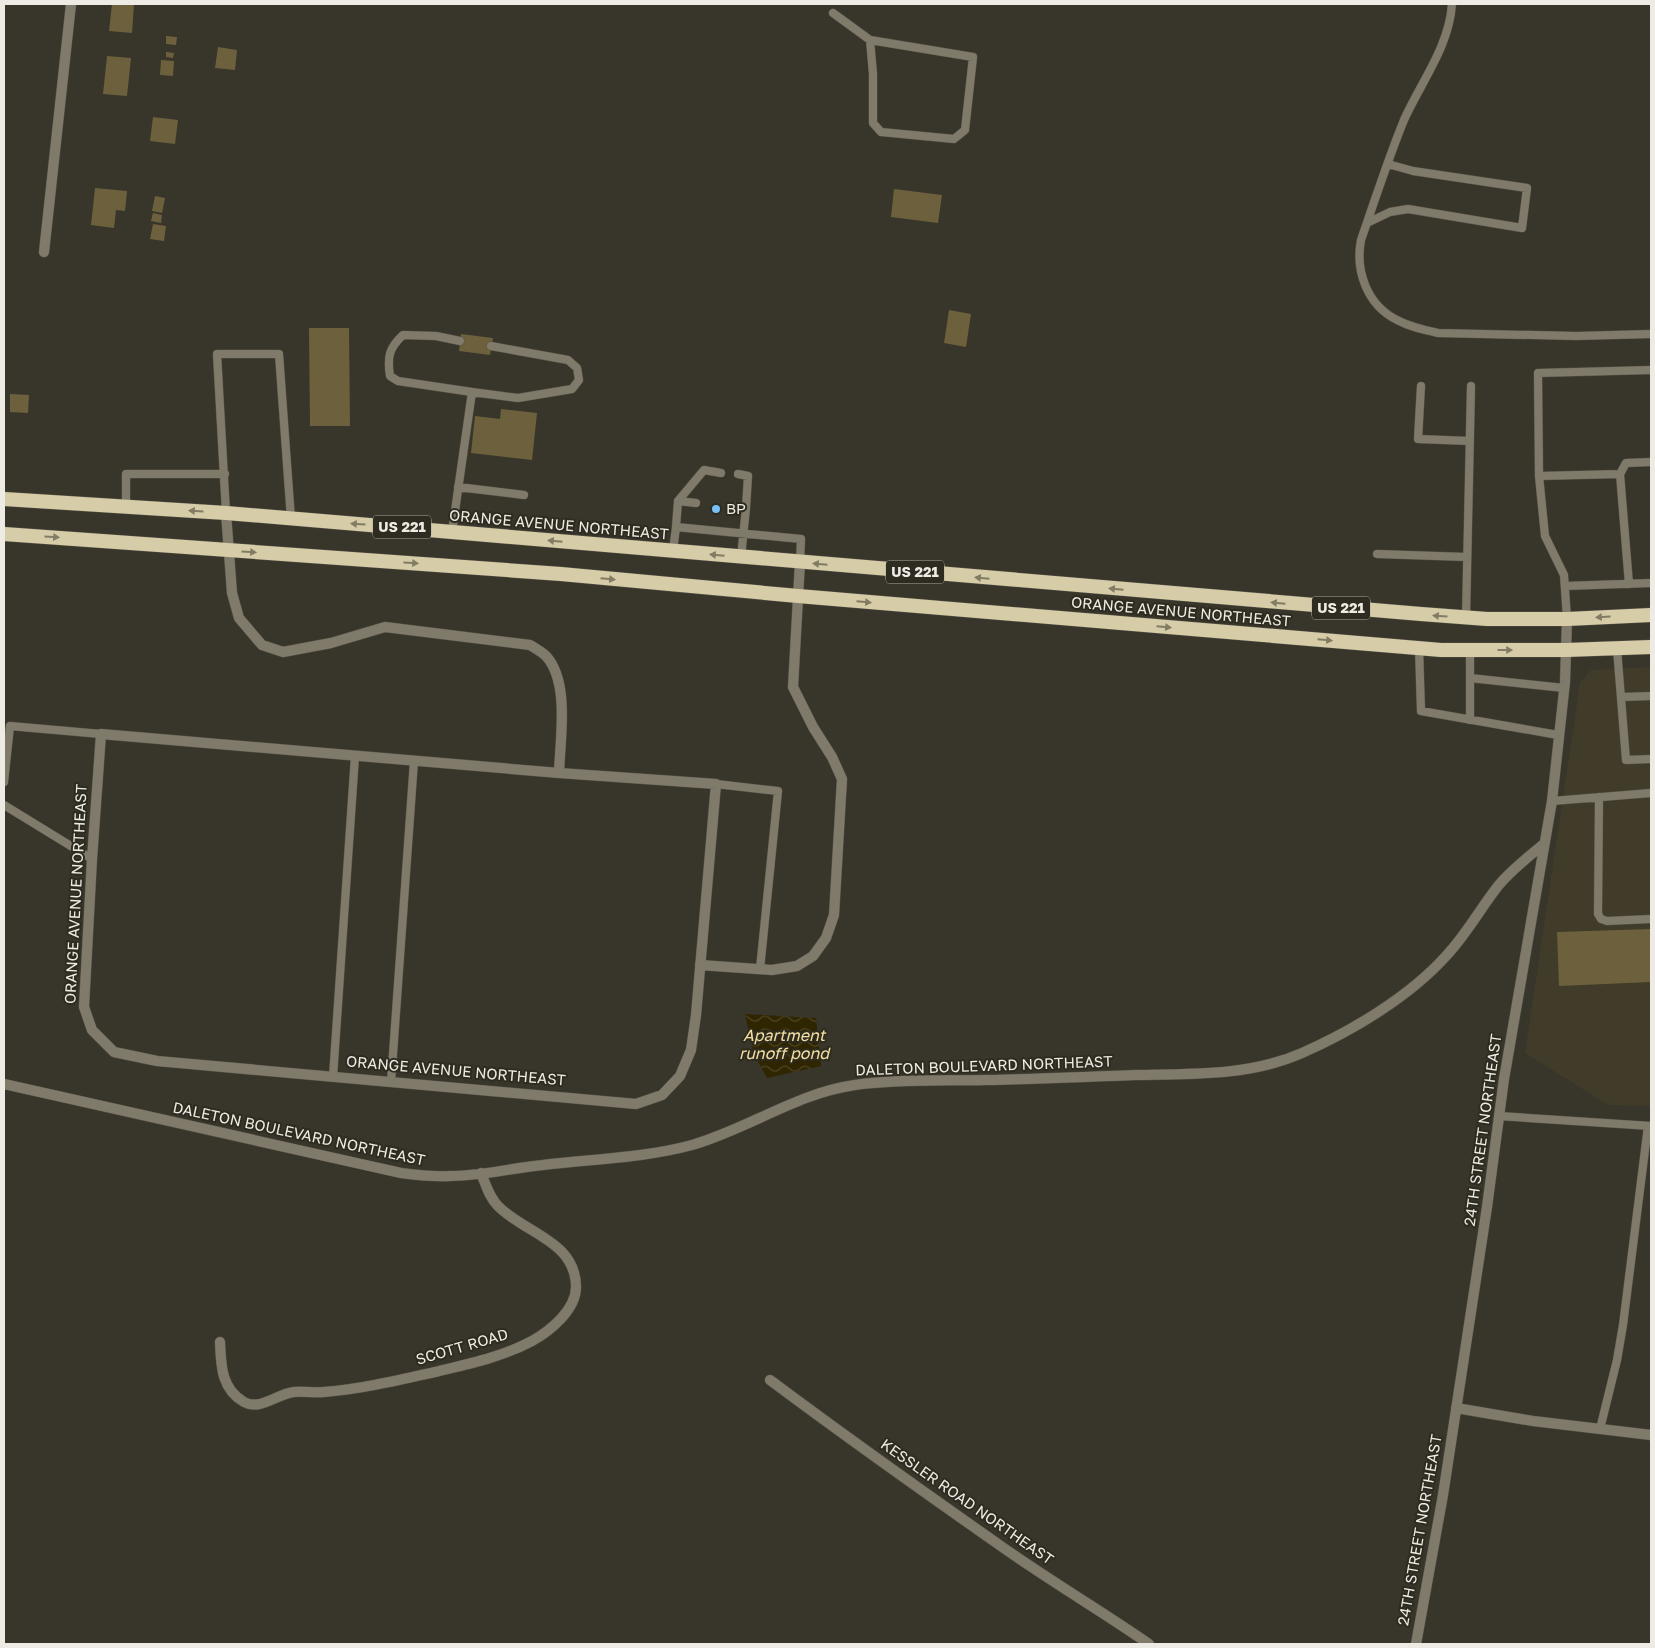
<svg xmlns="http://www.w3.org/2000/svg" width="1655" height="1648" font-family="'Golos Text',sans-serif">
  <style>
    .built { fill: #413b2a }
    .water { fill: url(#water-waves) }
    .building { fill: #6d613d }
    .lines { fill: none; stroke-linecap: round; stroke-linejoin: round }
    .service-casing { stroke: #555248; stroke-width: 9 }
    .minor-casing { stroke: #555248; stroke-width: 11 }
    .trunk-casing { stroke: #555248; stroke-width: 15 }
    .service { stroke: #7f7a6a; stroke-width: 8 }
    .minor { stroke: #7f7a6a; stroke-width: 10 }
    .trunk { stroke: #d6cca7; stroke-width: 14 }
    .oneway { fill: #827c64 }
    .poi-dot { fill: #77bff7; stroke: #2e2b20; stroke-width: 2 }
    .labels { text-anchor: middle; stroke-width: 4; stroke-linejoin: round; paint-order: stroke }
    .shield { fill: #2e2b20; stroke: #b4b1a9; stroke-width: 1 }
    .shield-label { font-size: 14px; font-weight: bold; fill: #edebe4 }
    .poi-label { font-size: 15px; fill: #edebe4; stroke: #2e2b20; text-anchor: start }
    .street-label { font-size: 15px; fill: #edebe4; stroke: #2e2b20 }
    .water-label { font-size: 16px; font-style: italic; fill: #f3e09f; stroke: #2e2b20 }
  </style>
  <defs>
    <pattern id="water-waves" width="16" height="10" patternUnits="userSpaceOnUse" patternTransform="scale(1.25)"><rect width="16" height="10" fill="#2f2500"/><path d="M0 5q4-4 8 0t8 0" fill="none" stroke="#4d4525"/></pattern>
  </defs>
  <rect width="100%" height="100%" fill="#38352a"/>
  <path class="built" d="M1651 667V1106L1608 1105 1525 1053 1580 683 1591 670Z"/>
  <path class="water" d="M745 1014 816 1018 821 1066 767 1078 753 1052Z"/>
  <path class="building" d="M112 4H134L132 33 109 31Z
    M166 36 177 37 176 45 166 44Z
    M218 47 237 50 235 70 215 68Z
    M166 52 174 53 173 58 166 57Z
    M107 56 131 58 127 96 103 94Z
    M161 60 174 61 173 76 160 75Z
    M153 117 178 120 175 144 150 141Z
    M95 188 127 191 125 211 116 210 114 228 91 225Z
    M894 189 942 195 938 223 891 217Z
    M155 196 165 198 162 213 152 211Z
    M153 213 162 215 161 223 151 221Z
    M153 224 166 226 164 241 150 239Z
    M949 310 971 314 966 347 944 343Z
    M309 328H349L350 426H310Z
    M461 334 493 338 490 355 459 351Z
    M10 394 29 395 28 413 10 412Z
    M501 409 537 413 532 460 471 453 475 416 500 419Z
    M1651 929V982L1559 986 1557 932Z"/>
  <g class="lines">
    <defs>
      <path id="service" d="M1452 4C1449 47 1421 82 1404 120 1388 159 1375 200 1361 240 1355 271 1367 305 1397 320 1410 327 1424 330 1438 333L1576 336 1651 334
        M833 13 870 40 973 57 965 130 954 139 881 132 873 123V74L870 40
        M1367 223 1390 212 1408 209 1522 228 1527 188 1413 171 1388 164
        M1421 386 1418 439 1470 441
        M472 392 518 398 572 389 579 380 577 368 568 360 491 346
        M738 474 748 476 746 508
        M1539 476 1620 474
        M458 487 524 495
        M678 501 704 470 721 473
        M126 507V474H225
        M734 507 746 508 741 557
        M226 513 217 354H279L291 519
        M676 527 678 501 696 503
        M452 532 472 392 398 381 390 376C387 357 389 348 403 335L436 336 460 341
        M673 551 676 527 801 539 800 562
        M1377 554 1467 557
        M1629 584 1620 474 1626 463 1651 462
        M1565 586 1651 583
        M1466 617 1471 386
        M1567 619 1564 575 1545 536 1539 476 1538 373 1651 370
        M1419 648 1421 711 1558 735
        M1617 649 1626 760 1651 759
        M1470 678 1564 688
        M1621 697 1651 696
        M1470 720V650
        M4 782 10 726 101 734
        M716 784 778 791 760 969
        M1599 797 1598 914 1601 919 1607 921 1651 919
        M1552 801 1651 793
        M4 805 92 859
        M333 1077 355 756
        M391 1082 414 761
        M1499 1116 1651 1126
        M1600 1429 1617 1360 1623 1325 1648 1126"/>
      <path id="minor" d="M44 252 71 4
        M226 513 232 593 239 618 262 645 283 652 331 643 385 627 530 645C535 648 542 652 546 656 570 682 560 740 559 773L101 734 92 859 84 1007 92 1030 114 1052 157 1061 636 1104 662 1095 680 1076 691 1050 696 1015 716 784 559 773
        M700 965 772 970 797 966 813 956 826 938 834 915 842 779 832 757 813 727 793 687 800 562
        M4 1084 401 1173C417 1175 434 1177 450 1176 482 1176 512 1168 543 1165 592 1159 644 1158 692 1145 748 1129 797 1093 855 1085 899 1079 943 1081 986 1080 1036 1079 1086 1077 1136 1075 1192 1074 1250 1076 1302 1053 1352 1031 1409 997 1446 956 1466 935 1480 909 1498 886 1511 870 1528 857 1544 844
        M220 1342C221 1365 221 1389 244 1402 260 1411 277 1394 294 1392 304 1391 314 1393 324 1392 361 1389 399 1380 435 1372 468 1364 502 1357 532 1341 550 1331 576 1310 576 1287 576 1241 524 1233 498 1206 489 1197 486 1185 481 1173
        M770 1380C845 1436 921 1490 998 1544 1047 1579 1100 1610 1149 1644
        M1456 1408 1533 1421 1651 1435
        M1416 1644 1443 1495 1487 1207 1504 1079 1552 801 1565 682 1567 619"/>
      <path id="trunk" d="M4 499 226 513 405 528 1421 614 1487 619H1567L1651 615
        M4 534 561 574 798 596 1441 650H1566L1651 647"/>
    </defs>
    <use href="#service" class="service-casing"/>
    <use href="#minor" class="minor-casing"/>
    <use href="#trunk" class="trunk-casing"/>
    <use href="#service" class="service"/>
    <use href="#minor" class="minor"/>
    <use href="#trunk" class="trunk"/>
  </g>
  <defs><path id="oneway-solid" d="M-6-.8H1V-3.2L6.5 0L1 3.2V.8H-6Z" transform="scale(1.25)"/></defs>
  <g class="oneway">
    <use href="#oneway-solid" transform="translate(196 511) rotate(-176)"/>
    <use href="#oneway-solid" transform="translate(358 524) rotate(-176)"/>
    <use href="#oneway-solid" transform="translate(52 537) rotate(4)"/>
    <use href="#oneway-solid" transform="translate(555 541) rotate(-175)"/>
    <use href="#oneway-solid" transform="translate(249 552) rotate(4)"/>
    <use href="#oneway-solid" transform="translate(717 555) rotate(-175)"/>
    <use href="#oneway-solid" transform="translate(411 563) rotate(4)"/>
    <use href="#oneway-solid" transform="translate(820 564) rotate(-175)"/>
    <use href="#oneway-solid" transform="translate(982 578) rotate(-175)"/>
    <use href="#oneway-solid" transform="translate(608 579) rotate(5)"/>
    <use href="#oneway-solid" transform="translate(1116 589) rotate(-175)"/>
    <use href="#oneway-solid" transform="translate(864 602) rotate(5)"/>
    <use href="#oneway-solid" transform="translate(1278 603) rotate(-175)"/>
    <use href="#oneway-solid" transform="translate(1440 616) rotate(-176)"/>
    <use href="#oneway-solid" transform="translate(1603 617) rotate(177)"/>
    <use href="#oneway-solid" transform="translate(1164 627) rotate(5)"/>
    <use href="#oneway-solid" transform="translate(1325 640) rotate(5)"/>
    <use href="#oneway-solid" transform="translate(1505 650)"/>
  </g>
  <circle class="poi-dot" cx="716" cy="509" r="5"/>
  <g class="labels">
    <g class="shield">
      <rect x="373" y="515.5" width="58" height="23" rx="4"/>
      <rect x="886" y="560.5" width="58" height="23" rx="4"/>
      <rect x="1312" y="596.5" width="58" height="23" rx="4"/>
    </g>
    <g class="shield-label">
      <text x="402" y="532">US 221</text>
      <text x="915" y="577">US 221</text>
      <text x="1341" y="613">US 221</text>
    </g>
    <g class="poi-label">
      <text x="726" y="514">BP</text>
    </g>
    <g class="street-label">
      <text transform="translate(559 525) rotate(5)" y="5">ORANGE AVENUE NORTHEAST</text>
      <text transform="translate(1181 612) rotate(5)" y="5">ORANGE AVENUE NORTHEAST</text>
      <text transform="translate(76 894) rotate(-87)" y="5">ORANGE AVENUE NORTHEAST</text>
      <text transform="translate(984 1066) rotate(-2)" y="5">DALETON BOULEVARD NORTHEAST</text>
      <text transform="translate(456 1071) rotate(5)" y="5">ORANGE AVENUE NORTHEAST</text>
      <text transform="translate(1483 1130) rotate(-82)" y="5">24TH STREET NORTHEAST</text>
      <text transform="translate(299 1134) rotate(12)" y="5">DALETON BOULEVARD NORTHEAST</text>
      <text transform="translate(462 1347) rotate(-16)" y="5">SCOTT ROAD</text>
      <text transform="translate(967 1502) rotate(35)" y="5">KESSLER ROAD NORTHEAST</text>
      <text transform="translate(1420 1530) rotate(-80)" y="5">24TH STREET NORTHEAST</text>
    </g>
    <g class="water-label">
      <text x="784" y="1041">Apartment<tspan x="784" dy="18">runoff pond</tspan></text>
    </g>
  </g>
  <rect width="1655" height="1648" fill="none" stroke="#edebe4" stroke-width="10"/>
</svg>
